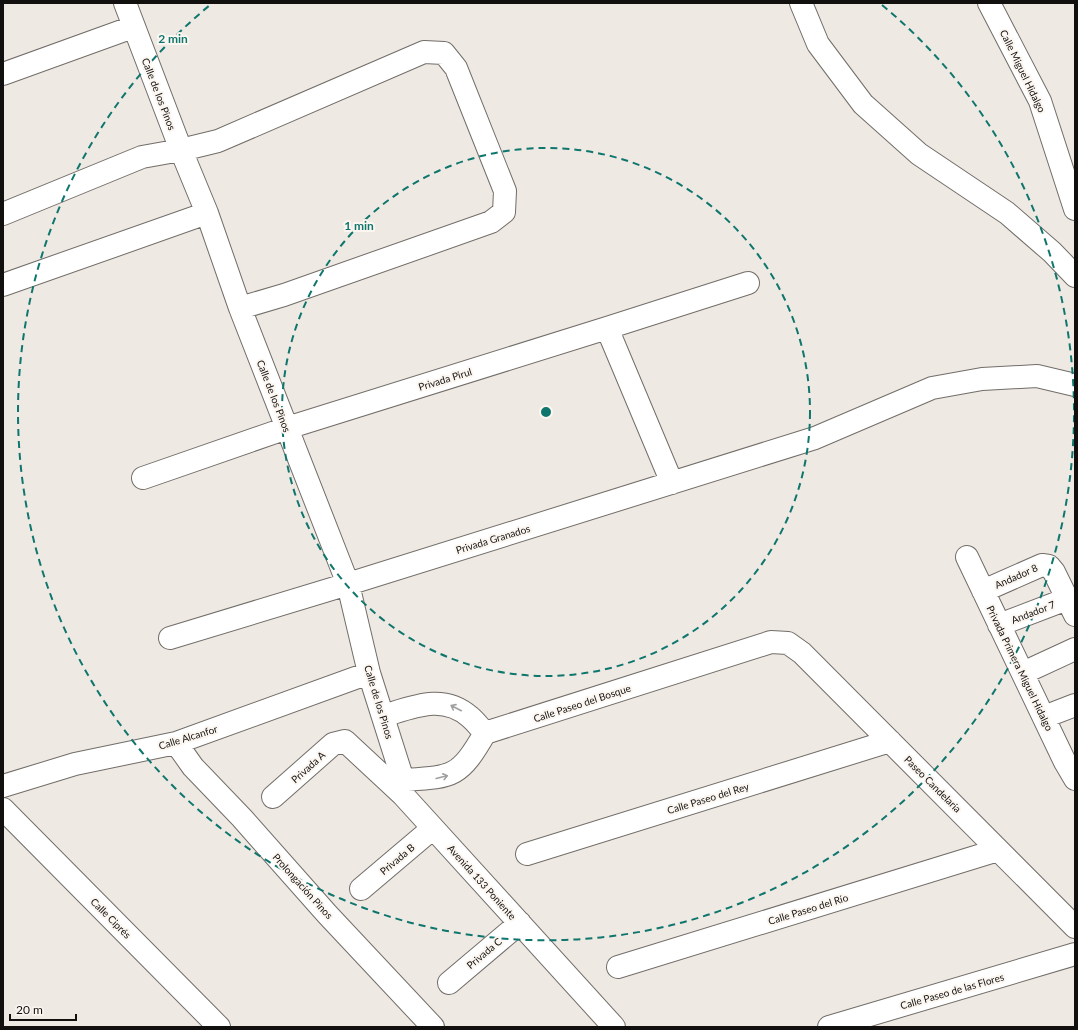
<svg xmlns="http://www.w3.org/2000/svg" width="1078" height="1030" font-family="Lato,sans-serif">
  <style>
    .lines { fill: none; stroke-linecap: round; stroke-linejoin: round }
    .minor-casing { stroke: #726d68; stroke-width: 24 }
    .minor { stroke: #fff; stroke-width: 22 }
    .oneway { stroke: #a09f9f }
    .ring { fill: none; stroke: #0f766e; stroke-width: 2; stroke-dasharray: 7 5 }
    .labels { text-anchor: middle; stroke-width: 4; stroke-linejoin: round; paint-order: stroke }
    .street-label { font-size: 10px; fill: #12100e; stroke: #fcf6f1 }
    .centre { fill: #0f766e; stroke: #fcf6f1; stroke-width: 2 }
    .ring-label { font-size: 12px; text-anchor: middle; font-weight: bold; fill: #0f766e; stroke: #fcf6f1; stroke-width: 4; stroke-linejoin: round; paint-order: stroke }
  </style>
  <rect width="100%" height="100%" fill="#eee9e3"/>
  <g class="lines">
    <defs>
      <path id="minor" d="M125 3 181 150 207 213 240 308 348 584 369 673 403 780V795
        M801 3 818 44 863 104 919 154 1007 213 1052 252 1075 276
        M989 3 1040 101 1075 209
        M3 74 133 27
        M3 214 142 157 181 150 218 141 424 52 444 53 456 68 505 191 504 212 491 222 284 295 240 308
        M3 285 207 213
        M607 328 672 483
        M143 478 287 428 607 328 748 283
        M967 557 1065 762 1075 779
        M983 591 1042 565 1049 566 1054 572 1075 615
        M999 625 1067 599
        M170 638 348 584 815 438 932 388 982 379 1037 376 1075 385
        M1023 673 1075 649
        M383 716C413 707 443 693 470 717 476 722 480 728 485 733
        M1044 717 1075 705
        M485 733 771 642 788 643 802 653 1075 927
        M176 743 193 767 242 818 327 914 433 1027
        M403 780C453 777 459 778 485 733
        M3 786 75 764 176 743 369 673
        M273 797 333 744 345 741 403 795 614 1027
        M3 809 219 1027
        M527 854 890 741
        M361 889 433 828
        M618 967 998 850
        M449 983 520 923
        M829 1027 1075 954"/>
    </defs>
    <use href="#minor" class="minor-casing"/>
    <use href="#minor" class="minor"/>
  </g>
  <defs><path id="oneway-shaft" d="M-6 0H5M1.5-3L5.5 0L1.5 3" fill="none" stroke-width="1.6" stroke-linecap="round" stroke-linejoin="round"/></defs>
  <g class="oneway">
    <use href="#oneway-shaft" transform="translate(456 708) rotate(-153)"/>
    <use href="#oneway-shaft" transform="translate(442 777) rotate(-14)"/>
  </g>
  <g class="ring">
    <circle cx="546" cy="412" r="264"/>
    <path d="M882 5A528 528 0 1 1 210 5"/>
  </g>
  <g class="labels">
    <g class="street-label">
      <text transform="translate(1023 71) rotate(64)" y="4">Calle Miguel Hidalgo</text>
      <text transform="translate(159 94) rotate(69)" y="4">Calle de los Pinos</text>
      <text transform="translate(445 379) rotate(-17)" y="4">Privada Pirul</text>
      <text transform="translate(274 396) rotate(69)" y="4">Calle de los Pinos</text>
      <text transform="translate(493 539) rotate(-17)" y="4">Privada Granados</text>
      <text transform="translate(1016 576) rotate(-24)" y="4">Andador 8</text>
      <text transform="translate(1033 612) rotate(-21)" y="4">Andador 7</text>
      <text transform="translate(1020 668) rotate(64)" y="4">Privada Primera Miguel Hidalgo</text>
      <text transform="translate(379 702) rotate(73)" y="4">Calle de los Pinos</text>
      <text transform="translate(582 703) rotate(-18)" y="4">Calle Paseo del Bosque</text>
      <text transform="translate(188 737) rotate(-17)" y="4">Calle Alcanfor</text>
      <text transform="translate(308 767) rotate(-42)" y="4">Privada A</text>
      <text transform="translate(933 784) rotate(45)" y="4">Paseo Candelaria</text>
      <text transform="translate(708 798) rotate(-17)" y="4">Calle Paseo del Rey</text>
      <text transform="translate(397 859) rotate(-40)" y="4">Privada B</text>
      <text transform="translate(482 882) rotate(48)" y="4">Avenida 133 Poniente</text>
      <text transform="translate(303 886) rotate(48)" y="4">Prolongación Pinos</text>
      <text transform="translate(808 909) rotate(-17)" y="4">Calle Paseo del Río</text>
      <text transform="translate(111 918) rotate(45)" y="4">Calle Ciprés</text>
      <text transform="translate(484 953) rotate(-40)" y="4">Privada C</text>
      <text transform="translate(952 991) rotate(-16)" y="4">Calle Paseo de las Flores</text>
    </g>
  </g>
  <circle cx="546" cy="412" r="6" class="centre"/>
  <g class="ring-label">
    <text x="173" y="43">2 min</text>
    <text x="359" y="230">1 min</text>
  </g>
  <rect width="1078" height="1030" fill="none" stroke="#12100e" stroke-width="8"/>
  <path d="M10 1014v6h66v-6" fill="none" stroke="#12100e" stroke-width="2"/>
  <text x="16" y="1014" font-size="12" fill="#12100e" stroke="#fcf6f1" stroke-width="3" paint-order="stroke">20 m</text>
</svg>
